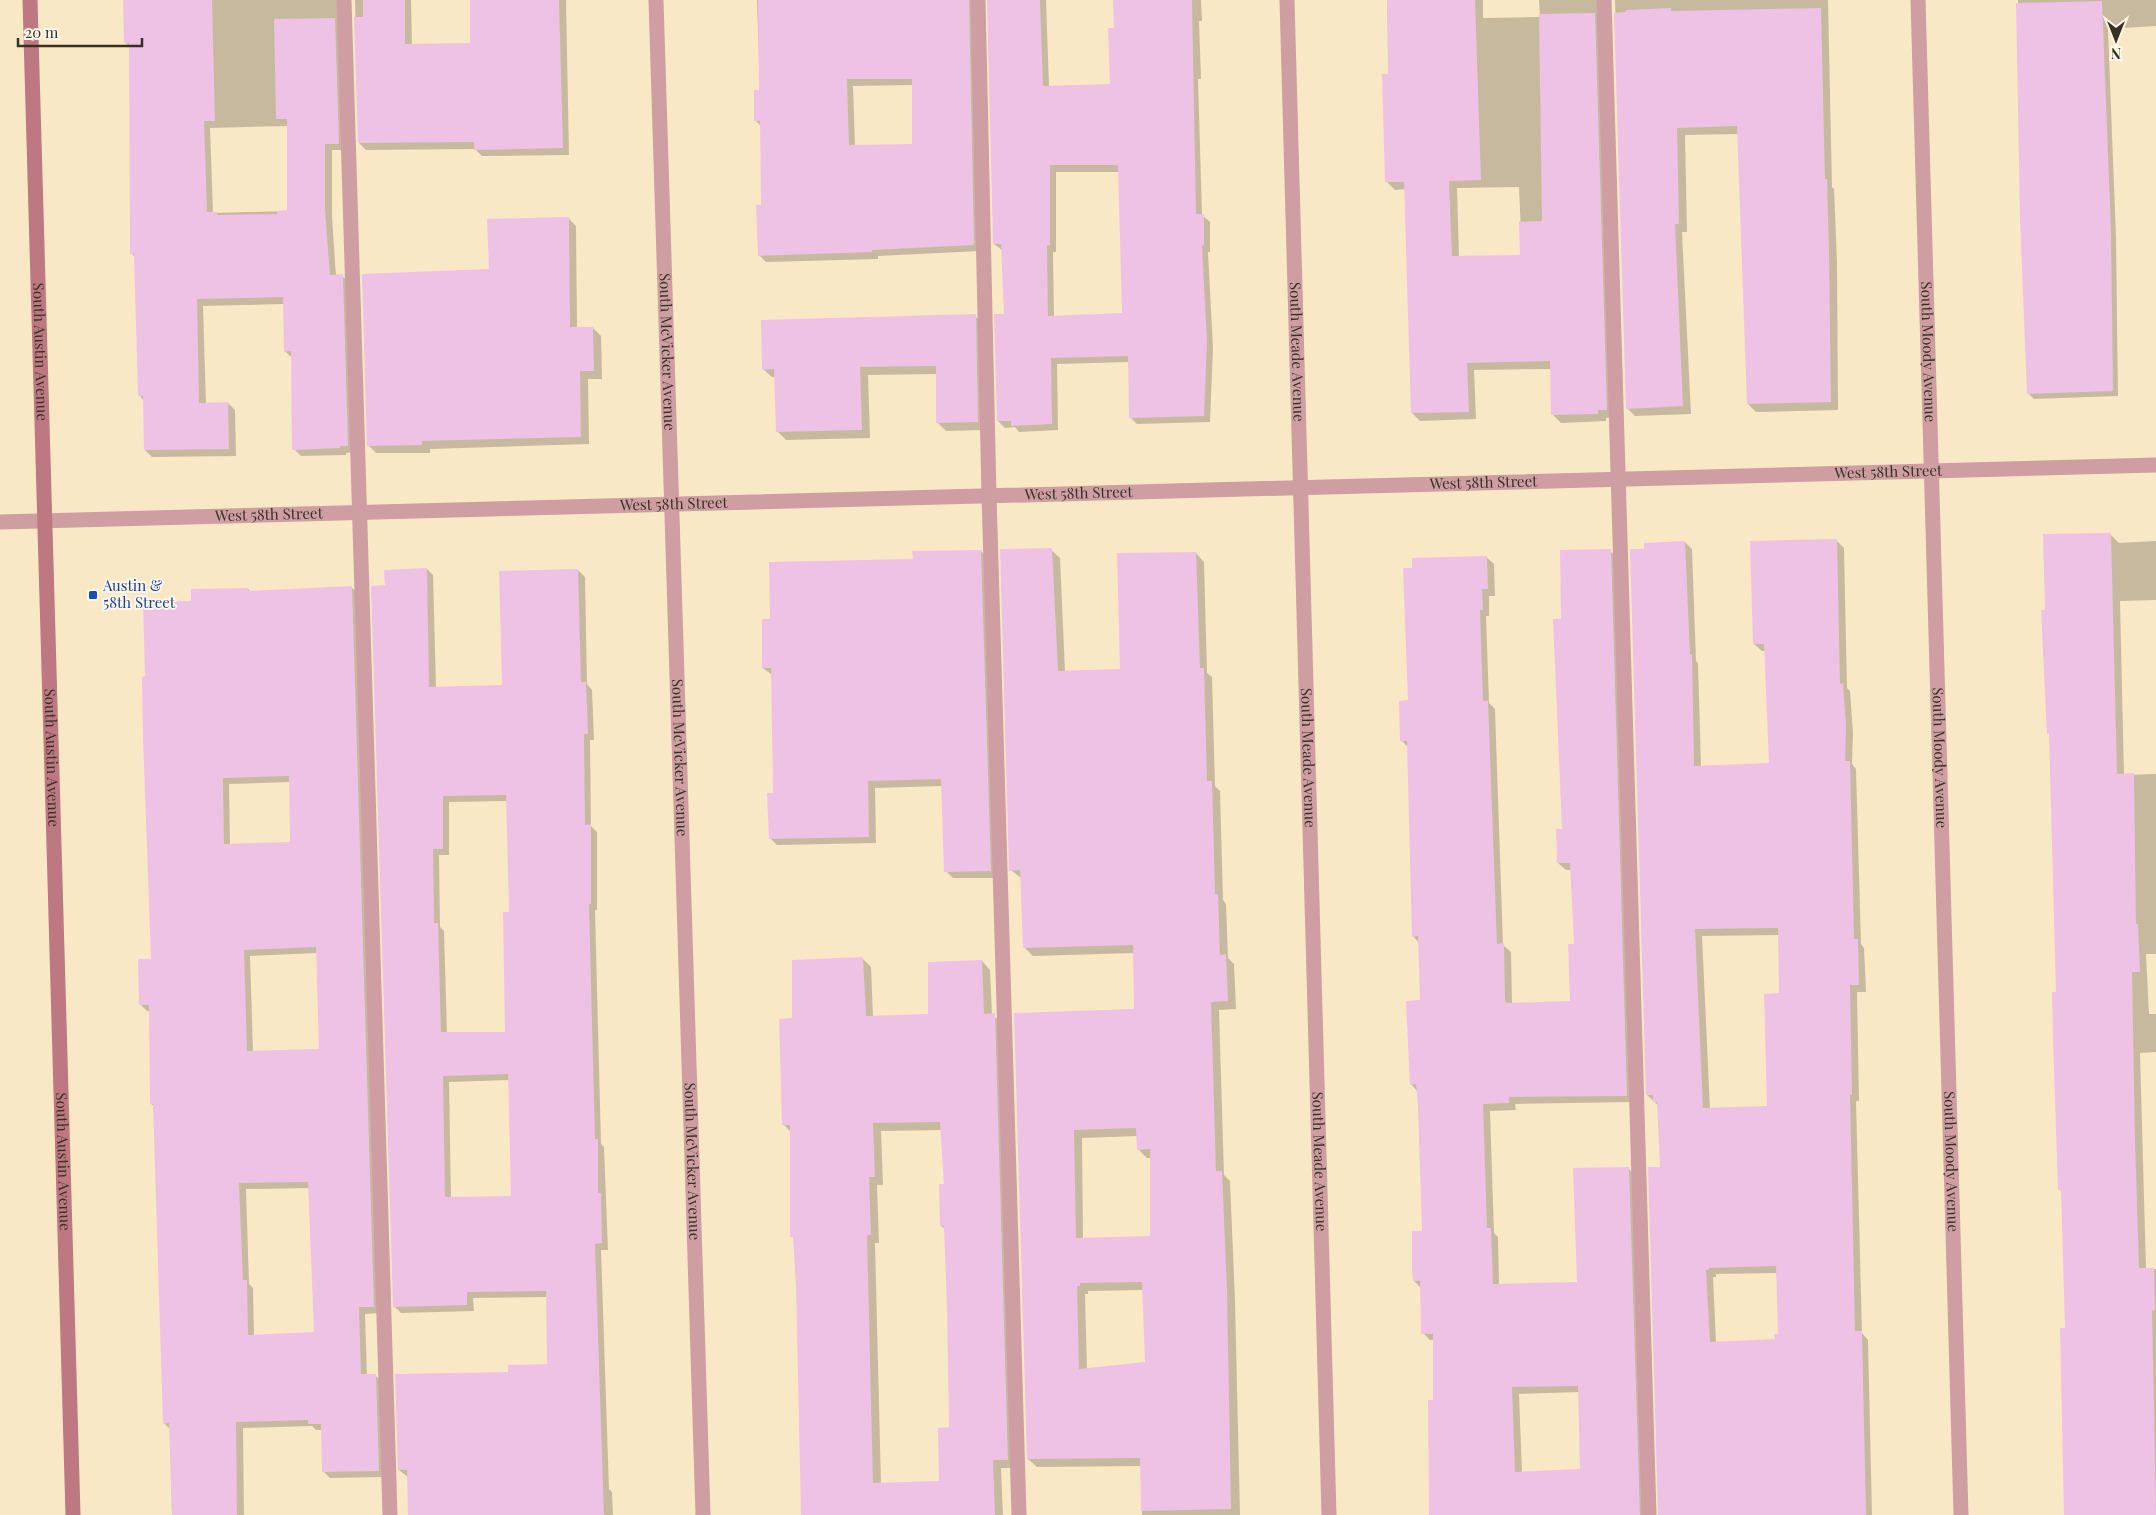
<svg xmlns="http://www.w3.org/2000/svg" width="2156" height="1515" font-family="'Playfair Display',serif">
  <style>
    .shadow { fill: #0003; fill-rule: evenodd }
    .building { fill: #edc2e5; fill-rule: evenodd }
    .lines { fill: none; stroke-linecap: round; stroke-linejoin: round }
    .lane { stroke: #ce9ea3; stroke-width: 15 }
    .street { stroke: #ce9ea3; stroke-width: 15 }
    .secondary { stroke: #bd7881; stroke-width: 15 }
    .transit-dot { fill: #1a4fb4; stroke: #fdf6e9; stroke-width: 2 }
    .labels { text-anchor: middle; stroke-width: 4; stroke-linejoin: round; paint-order: stroke }
    .street-label { font-size: 15px; fill: #373124; stroke: #fdf6e9 }
    .transit-label { font-size: 15px; fill: #164399; stroke: #fdf6e9; text-anchor: start }
  </style>
  <rect width="100%" height="100%" fill="#f9e8c6"/>
  <path class="shadow" d="M125 0H347L346 150H332V217L336 276H342L350 283 355 452 346 453V455L301 456 294 449 292 358 285 351 284 304 203 306 206 404 228 403 235 410 236 456 152 457 145 450 144 401 139 395 135 257 131 253 130 47 125 42ZM288 126V211L213 213 210 128Z
    M355 0H411L412 46 471 44V0H566L569 155 482 156 475 149 366 150 359 143Z
    M757 0H979L980 251 878 256V259L766 262 759 255 762 206 761 126 756 121 760 91ZM913 85 914 145 855 146 853 86Z
    M989 0H1046L1049 87 1111 85 1115 29 1114 0H1201L1202 21H1199L1201 79H1198L1202 215 1210 222V252H1208L1213 348 1210 422 1137 424 1130 417 1129 362 1057 364 1058 430 1019 432 1015 427 1005 428 998 421 1005 315 1002 250 994 244ZM1056 172H1119L1123 314 1054 317 1053 252H1056Z
    M1387 0H1483V18L1540 17 1539 0H1607L1614 417 1606 418V421L1561 423 1553 415 1551 369 1474 370 1476 419 1420 421 1412 413 1406 189 1395 190 1387 182 1389 76ZM1519 187 1522 256 1459 257 1457 188Z
    M1615 0H1828L1832 187 1834 189 1837 262 1838 410 1756 412 1748 404 1739 134 1685 135 1687 232H1682L1691 414 1635 416 1627 408Z
    M2018 0H2156V26L2108 29 2116 237 2118 396 2034 399 2028 393 2021 219Z
    M568 218 576 226 577 328H593L601 336 602 379H588L589 444 430 449V453H376L368 445 490 270Z
    M975 316 983 324 986 430 946 431 937 422V374L868 375 870 438 786 440 777 431 776 377H772L763 369Z
    M2110 534 2119 543 2156 541V600L2120 601 2124 775 2156 774V954H2146L2149 1014H2156V1052L2140 1053 2146 1269H2156V1515H2065L2066 1329 2063 1193 2060 1190 2058 993 2051 736 2048 733 2046 611Z
    M1837 541 1844 548 1847 688 1850 691 1853 733 1852 764 1856 769 1861 944 1864 948 1866 992H1857L1859 1101H1856L1862 1333 1868 1340 1872 1515H1660L1661 1168 1659 1106 1647 1095 1646 550 1685 542 1692 549 1696 661 1698 663 1701 767 1770 765 1766 651H1762L1754 644ZM1779 935 1780 995 1768 1107 1710 1109 1702 936ZM1778 1273 1780 1335 1776 1340 1716 1343 1713 1277H1716V1274Z
    M1051 550 1060 558 1065 672 1121 671 1196 553 1204 562 1207 673 1212 677 1215 786 1220 791 1223 900 1226 904 1228 958 1234 964 1236 1009 1219 1010 1224 1175 1230 1181 1235 1300 1240 1515H1142V1466L1037 1467 1028 1459 1015 1014 1135 1010V953L1033 956 1024 947 1022 879 1011 870ZM1138 1136V1149L1147 1158H1151L1152 1237 1083 1239 1082 1138ZM1144 1290 1146 1363 1087 1370 1085 1294H1088V1291Z
    M981 551 988 558 997 878H953L946 871 942 786 875 788 876 843 777 845 770 838 774 794 772 675 763 668 771 620 914 560Z
    M1610 551 1618 558 1634 1102 1515 1104 1516 1110 1490 1111 1494 1233 1498 1237 1499 1285 1578 1284 1629 1169 1636 1176 1646 1515H1433L1434 1340H1430L1423 1333 1421 1288 1414 1281 1423 1232 1418 1092 1411 1084 1421 1002 1419 943 1413 936 1408 747 1401 740 1409 702 1486 557 1494 564 1495 596H1489V616H1486L1489 703 1495 709 1503 945 1511 952 1512 1004 1571 1002 1575 945 1572 870H1566L1558 863 1563 830 1562 620ZM1580 1392 1582 1470 1522 1473 1519 1394Z
    M427 569 433 575 436 688 504 686 578 570 585 577 587 684 592 690 594 740H590L591 826 597 832V910H595L601 1144 604 1147 608 1250H601L609 1489 612 1492 613 1515H409L408 1477 399 1470 510 1374 548 1366 547 1297 473 1298 474 1311 401 1313 394 1306 386 586ZM508 801 511 914 506 1033 447 1034 444 931 440 927 439 855H449V802ZM510 1080 512 1197 451 1198 449 1082Z
    M352 588 359 594 380 1313 365 1314 367 1376H376L382 1382 385 1477 330 1478 323 1471 322 1430H316L312 1426 243 1428 244 1515H172L170 1429 164 1423 154 1106 151 1104 150 1011H147L140 1004 152 960 146 678 193 603 248 589 251 592ZM291 782 292 843 230 845 229 784ZM317 953 321 1050 253 1052 250 956ZM310 1188 315 1334 254 1336 253 1288 249 1284 246 1189Z
    M863 959 871 967 873 1017 930 1015 982 961 990 970 992 1015 1003 1023 1016 1468H1001L1003 1515H802L800 1364 795 1239 791 1236 792 1133 783 1124 793 1019ZM942 1130 945 1185 941 1226 945 1229 948 1308 950 1429 940 1483 881 1484 875 1243H879L877 1185H883L881 1131Z"/>
  <path class="building" d="M123 0H212L215 121H204L207 212H217V215L277 214V211L287 210V119H276L274 19 335 18 339 144H325V210L330 275 343 274 348 446H340V448L292 450 291 351 284 352 283 297 197 299 199 403 228 402 229 449 144 450 143 396H138L134 254H130L129 43H124Z
    M363 0H405V44L470 43V0H559L563 148 474 150V142L358 143 354 17H363Z
    M758 0H969L974 245 872 250V252L758 256 756 205H761L760 121H754V90H759ZM847 79H912V144L849 145Z
    M987 0H1040L1043 86 1110 84 1108 28H1114L1113 0H1192L1196 214H1204V245L1202 246 1207 341 1204 416 1129 418 1128 356 1051 358 1052 424 1011 426V421H997L994 314H1004L1001 244H993ZM1050 165H1118L1122 313 1048 316 1047 246 1050 245Z
    M1387 0H1475L1481 180 1449 181 1452 256 1520 255 1519 222 1542 221 1539 14 1595 13 1607 410H1598V414L1551 415 1550 361 1467 363 1469 412 1411 413 1404 182H1385L1382 74H1388Z
    M2102 1 2111 230 2113 391 2027 394 2020 219 2016 3Z
    M1671 8V11L1821 8 1825 179H1827L1829 253 1831 402 1747 404 1737 126 1677 128 1679 224H1675L1683 406 1626 409 1614 13 1626 12V10Z
    M569 217 570 327H593L594 371H580L581 437 422 441V445L367 446 362 274 489 269 487 219Z
    M976 314 978 422 936 423V366L860 367 862 430 776 432 774 369 762 370 761 320Z
    M2111 533 2117 774 2134 773 2136 924H2138L2140 972H2132L2135 1140 2139 1268H2154L2155 1310 2152 1311 2156 1515H2064L2060 1328H2065L2061 1190H2058L2053 1040 2052 992H2056L2049 734H2047L2041 610H2045L2043 534Z
    M1837 539 1840 684 1843 683 1846 725 1845 761H1850L1854 939H1858L1859 985H1850L1852 1095H1850L1855 1331H1862L1866 1515H1658L1648 1167H1660L1657 1102H1653V1095H1646L1630 549H1644V543L1685 541 1690 655 1692 654 1694 766 1769 763 1764 644H1753L1750 541ZM1768 928H1778L1779 993 1764 994 1767 1106 1703 1108 1695 929ZM1776 1266 1778 1334H1774L1775 1339 1710 1342 1706 1270H1709V1268Z
    M1052 548 1058 671 1120 669 1117 553 1196 552 1200 668H1204L1207 781H1212L1215 894H1218L1220 955 1226 954 1228 1001 1211 1002 1216 1171H1222L1227 1291 1231 1509 1141 1511 1140 1458 1027 1459 1014 1013 1134 1009 1133 945 1023 948 1020 870 1009 871 1000 549ZM1136 1128 1137 1150 1150 1149V1236L1076 1238 1074 1130ZM1142 1282 1145 1362 1079 1369 1077 1286H1080V1283Z
    M1611 549 1627 1096 1509 1097V1103L1483 1104 1487 1228H1491L1493 1284 1577 1282 1573 1168 1629 1167 1640 1515H1429L1428 1400H1433V1334H1421L1420 1281H1413L1412 1270V1231H1422L1418 1106 1416 1084 1410 1085 1406 1001 1420 1000 1418 936 1412 937 1407 741H1400L1399 701 1408 700 1403 568H1412V558L1487 556 1488 589H1482L1483 610H1480L1483 701H1488L1497 944 1504 943 1505 999 1506 1003 1570 1001 1568 944H1574L1570 863H1557L1556 829H1562L1553 619H1561L1560 550ZM1578 1386 1580 1469 1515 1472 1512 1387Z
    M981 550 991 871 944 872 941 779 868 781 869 837 769 839 767 793H773L771 668H762V619H770L769 562 913 559 912 551Z
    M427 568 429 687 502 685 499 571 578 569 581 682H586L588 734H584L585 825 591 824V904H589L595 1139H598V1193H601L602 1243 595 1244 604 1515H408L407 1470H398L395 1374 508 1372V1365L547 1364 546 1291 467 1292V1305L393 1307 371 586 385 585 384 570ZM506 795 509 912H503L505 1032H441L438 923H434L433 849H443V796ZM508 1074 511 1196 445 1197 443 1076Z
    M352 586 374 1307H359L361 1374H376L379 1471 322 1472 321 1424H308V1420L236 1422 237 1515H172L169 1423 163 1424 153 1104H150L149 1005H139L138 959H151L143 738 142 677 145 676 143 602 191 601V589L248 588V591ZM289 776 290 842 224 844 223 778ZM316 947 319 1049 247 1051 244 950ZM308 1182 314 1332 248 1335 247 1280H243L239 1183Z
    M863 957 866 1016 928 1014V962L982 960 984 1014 995 1013 1008 1460H993L995 1515H801L796 1286 793 1237H790V1125H782L779 1019 792 1018V960ZM940 1122 944 1184H939L940 1226H944L947 1308 949 1427 938 1428 939 1481 873 1483 867 1235H871L869 1177H875L873 1123Z"/>
  <g class="lines">
    <path class="lane" d="M344 0 390 1515
      M978 0 989 495 1019 1515
      M1604 0 1649 1515"/>
    <g class="street">
      <path id="s1" d="M656 0 703 1515"/>
      <path id="s2" d="M1287 0 1329 1515"/>
      <path id="s3" d="M1918 0 1961 1515"/>
      <path id="s4" d="M0 522 2156 465"/>
    </g>
    <path class="secondary" id="s5" d="M30 0 73 1515"/>
  </g>
  <rect class="transit-dot" x="88" y="590" width="10" height="10" rx="2.5"/>
  <g class="labels">
    <g class="street-label">
      <text dy="5" stroke="none"><textPath href="#s5" startOffset="352">South Austin Avenue</textPath></text>
      <text dy="5" stroke="none"><textPath href="#s1" startOffset="352">South McVicker Avenue</textPath></text>
      <text dy="5" stroke="none"><textPath href="#s2" startOffset="352">South Meade Avenue</textPath></text>
      <text dy="5" stroke="none"><textPath href="#s3" startOffset="352">South Moody Avenue</textPath></text>
      <text dy="5" stroke="none"><textPath href="#s4" startOffset="1889">West 58th Street</textPath></text>
      <text dy="5" stroke="none"><textPath href="#s4" startOffset="1484">West 58th Street</textPath></text>
      <text dy="5" stroke="none"><textPath href="#s4" startOffset="1079">West 58th Street</textPath></text>
      <text dy="5" stroke="none"><textPath href="#s4" startOffset="674">West 58th Street</textPath></text>
      <text dy="5" stroke="none"><textPath href="#s4" startOffset="269">West 58th Street</textPath></text>
      <text dy="5" stroke="none"><textPath href="#s5" startOffset="758">South Austin Avenue</textPath></text>
      <text dy="5" stroke="none"><textPath href="#s2" startOffset="758">South Meade Avenue</textPath></text>
      <text dy="5" stroke="none"><textPath href="#s1" startOffset="758">South McVicker Avenue</textPath></text>
      <text dy="5" stroke="none"><textPath href="#s3" startOffset="758">South Moody Avenue</textPath></text>
      <text dy="5" stroke="none"><textPath href="#s5" startOffset="1162">South Austin Avenue</textPath></text>
      <text dy="5" stroke="none"><textPath href="#s1" startOffset="1162">South McVicker Avenue</textPath></text>
      <text dy="5" stroke="none"><textPath href="#s2" startOffset="1162">South Meade Avenue</textPath></text>
      <text dy="5" stroke="none"><textPath href="#s3" startOffset="1162">South Moody Avenue</textPath></text>
    </g>
    <g class="transit-label">
      <text x="103" y="591">Austin &amp;<tspan x="103" dy="17">58th Street</tspan></text>
    </g>
  </g>
  <g transform="translate(2116 40) rotate(180)" stroke="#fdf6e9" stroke-width="4" paint-order="stroke">
  <path d="M0-4L9 19L0 12L-9 19Z" fill="#373124"/>
  <text y="-8" font-size="14" font-weight="bold" text-anchor="middle" fill="#373124">N</text>
  </g>
  <path d="M18 38v8h124v-8" fill="none" stroke="#373124" stroke-width="2.5"/>
  <text x="25" y="38" font-size="15" fill="#373124" stroke="#fdf6e9" stroke-width="4" paint-order="stroke">20 m</text>
</svg>
